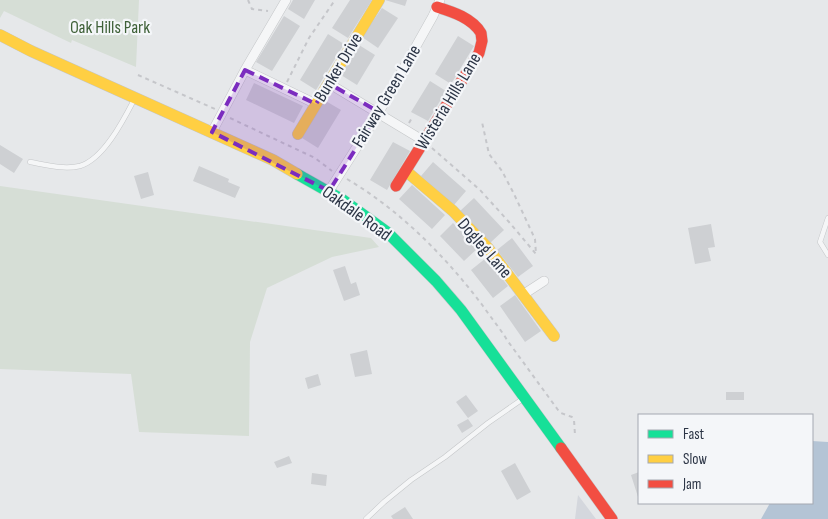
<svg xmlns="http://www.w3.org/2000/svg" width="828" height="519" font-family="'Sofia Sans Condensed',sans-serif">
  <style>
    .built { fill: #d4d7dd }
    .green { fill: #d6ded6 }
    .water { fill: #b4c4d5 }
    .building { fill: #ced0d3 }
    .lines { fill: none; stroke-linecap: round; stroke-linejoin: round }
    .lane-casing { stroke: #c4c6c8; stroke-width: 5.5 }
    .street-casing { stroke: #c4c6c8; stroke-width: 10 }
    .fast-casing { stroke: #c4c6c8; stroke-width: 12 }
    .slow-casing { stroke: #c4c6c8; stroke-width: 12 }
    .jam-casing { stroke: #c4c6c8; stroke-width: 12 }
    .path { stroke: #c5c6ca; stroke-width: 2; stroke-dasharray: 4 4; stroke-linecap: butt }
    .lane { stroke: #f5f6f7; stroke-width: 4.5 }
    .street { stroke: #f5f6f7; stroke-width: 9 }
    .fast { stroke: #16e098; stroke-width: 11 }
    .slow { stroke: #ffcf43; stroke-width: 11 }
    .jam { stroke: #f24e42; stroke-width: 11 }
    .marked { fill: #7b2cbf; fill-opacity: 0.2; stroke: #7b2cbf; stroke-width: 4; stroke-dasharray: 10 6; stroke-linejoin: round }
    .labels { text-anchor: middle; stroke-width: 4.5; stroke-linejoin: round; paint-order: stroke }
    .park-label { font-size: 18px; fill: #3f6138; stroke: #f4f6f9 }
    .street-label { font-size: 18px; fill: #2b3445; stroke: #f4f6f9 }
  </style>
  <rect width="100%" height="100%" fill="#e6e8ea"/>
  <path class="built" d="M578 495 596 519H575Z"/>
  <path class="green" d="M0 0H139L136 67 72 40 71 43 4 11 0 18Z
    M0 186 371 238 379 247 332 257 267 288 250 342 249 436 139 432 131 374 0 369Z"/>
  <path class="water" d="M812 441 828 442V519H761L770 503H812Z"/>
  <path class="building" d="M293 0H315L304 19 288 9Z
    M350 0H372L348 38 332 28Z
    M385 0H407L405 6Z
    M382 8 398 18 378 48 362 37Z
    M284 16 300 26 272 71 256 62Z
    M328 34 344 44 316 90 300 80Z
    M458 36 474 46 451 84 435 74Z
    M359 45 375 55 357 85 341 75Z
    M430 81 446 91 428 121 411 112Z
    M254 83 303 106 294 123 246 100Z
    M324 100 341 110 318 148 302 138Z
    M393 142 410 151 387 190 370 180Z
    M0 145 23 159 14 173 0 164Z
    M433 162 466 191 454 205 421 176Z
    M199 166 229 179 228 182 240 187 235 198 193 181Z
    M148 172 154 195 141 199 134 176Z
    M412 185 445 215 432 229 399 199Z
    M474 198 504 230 490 243 460 211Z
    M453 223 478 248 464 261 440 236Z
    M711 224 715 247 708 248 711 261 695 264 688 228Z
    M512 238 533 266 518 277 497 250Z
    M486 258 508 286 493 298 471 270Z
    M345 266 351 284 356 282 360 295 344 301 333 270Z
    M515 295 541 331 525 342 500 306Z
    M367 350 372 374 355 377 350 354Z
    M318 374 321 385 308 389 305 378Z
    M726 392H744V400H726Z
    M466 395 478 411 468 418 456 402Z
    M468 419 473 426 462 433 457 425Z
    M289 456 292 463 277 468 274 462Z
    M515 463 531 492 517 500 501 471Z
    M639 472V500L631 475Z
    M312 473 327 475 326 486 311 484Z
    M405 507 413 519H393L391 516Z"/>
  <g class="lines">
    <defs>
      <path id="lane" d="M30 162C46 165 64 170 80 166 104 159 124 119 135 98
        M828 218 820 242 828 255
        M366 519 384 502 411 480 445 457 488 423 524 398"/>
      <path id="street" d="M245 70 316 104
        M328 83 424 141
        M212 132 245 70 286 0
        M329 191 379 112 433 16 440 0
        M524 294 544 281"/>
      <path id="fast" d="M297 174 343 200 387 232 436 281 461 310 561 448"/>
      <path id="slow" d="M0 35 31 51 273 160 297 174
        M298 134 379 0
        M406 171 453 211 488 248 554 336"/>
      <path id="jam" d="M396 186 479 53 482 41 481 33C472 18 453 12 437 7
        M561 448 612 519"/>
    </defs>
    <use href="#lane" class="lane-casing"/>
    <use href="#street" class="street-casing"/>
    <use href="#fast" class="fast-casing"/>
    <use href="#slow" class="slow-casing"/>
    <use href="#jam" class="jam-casing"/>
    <path class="path" d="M248 0 252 9 268 11
      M138 75 215 109
      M287 82 309 38 335 0
      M230 118 315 158 332 171
      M409 123 413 116
      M432 148 480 190 509 222 536 254 535 239 514 194 502 171 489 154 482 122
      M347 179C401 211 446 257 483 306 491 318 500 328 507 340L558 410 561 413 572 417 574 420 575 435"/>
    <use href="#lane" class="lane"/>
    <use href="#street" class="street"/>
    <use href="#fast" class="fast"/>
    <use href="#slow" class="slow"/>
    <use href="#jam" class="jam"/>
  </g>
  <path class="marked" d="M245 70 316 104 328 83 379 112 329 191 212 132Z"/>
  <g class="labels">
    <g class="park-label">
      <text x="110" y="33">Oak Hills Park</text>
    </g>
    <g class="street-label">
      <text transform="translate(338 67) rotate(-59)" y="6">Bunker Drive</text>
      <text transform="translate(386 96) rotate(-59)" y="6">Fairway Green Lane</text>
      <text transform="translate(448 101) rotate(-59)" y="6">Wisteria Hills Lane</text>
      <text transform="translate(357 213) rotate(36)" y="6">Oakdale Road</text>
      <text transform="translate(485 248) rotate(49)" y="6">Dogleg Lane</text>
    </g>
  </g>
  <rect x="638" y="414" width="175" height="90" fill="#f4f6f9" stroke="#a4a8b1"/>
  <rect x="648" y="430" width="25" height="8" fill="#16e098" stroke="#a4a8b1"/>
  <text x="683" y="439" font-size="15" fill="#2b3445">Fast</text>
  <rect x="648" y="455" width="25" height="8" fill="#ffcf43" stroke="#a4a8b1"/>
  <text x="683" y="464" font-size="15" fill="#2b3445">Slow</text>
  <rect x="648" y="480" width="25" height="8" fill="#f24e42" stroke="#a4a8b1"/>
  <text x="683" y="489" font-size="15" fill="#2b3445">Jam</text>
</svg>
